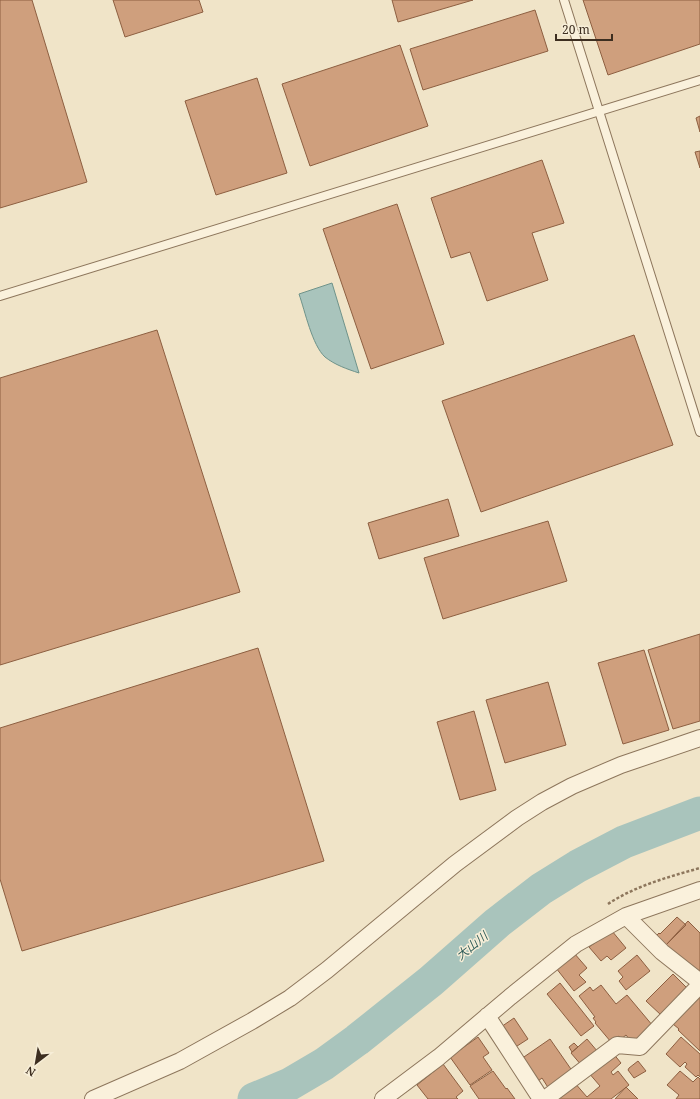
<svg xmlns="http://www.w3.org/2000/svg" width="700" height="1099" font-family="'Noto Serif','Noto Sans JP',serif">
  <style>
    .water { fill: #a9c4bc; stroke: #6f938a }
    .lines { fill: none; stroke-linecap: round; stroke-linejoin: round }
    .river { stroke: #a9c4bc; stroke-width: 33 }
    .building { fill: #cf9f7d; stroke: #8d5f41 }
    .service-casing { stroke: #8d765c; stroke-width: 10 }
    .minor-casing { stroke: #8d765c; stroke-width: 18 }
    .path { stroke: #8d765c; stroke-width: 2.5; stroke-dasharray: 3 2; stroke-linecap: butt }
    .service { stroke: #faf1dc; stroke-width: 8 }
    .minor { stroke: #faf1dc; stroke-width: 16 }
    .labels { text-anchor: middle; stroke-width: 3; stroke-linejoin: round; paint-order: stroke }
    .water-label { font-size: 12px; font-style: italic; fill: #2f5d5a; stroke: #f7eed8 }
  </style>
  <rect width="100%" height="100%" fill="#f0e4c8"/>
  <path class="water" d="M332 283 359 373C347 369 335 365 325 357 312 345 305 311 299 294Z"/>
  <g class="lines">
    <path class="river" d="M254 1099 290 1084 324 1064 357 1040 431 981 497 923 541 889 578 866 624 842 700 813"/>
  </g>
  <path class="building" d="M0 0H32L87 182 0 208Z
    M113 0H199L203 12 125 37Z
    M392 0H473L398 22Z
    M583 0H700V44L608 75Z
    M535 10 548 51 423 90 410 49Z
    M400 45 428 126 310 166 282 84Z
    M257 78 287 173 216 195 185 101Z
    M700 116V132L696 118Z
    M700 151V168L695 152Z
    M542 160 564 223 532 233 548 280 487 301 470 252 451 258 431 198Z
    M397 204 444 344 371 369 323 229Z
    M157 330 240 592 0 665V378Z
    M634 335 673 445 481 512 442 401Z
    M448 499 459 536 379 559 368 523Z
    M548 521 567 581 443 619 424 558Z
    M700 634V721L673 729 648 650Z
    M258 648 324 861 22 951 0 879V728Z
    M644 650 669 730 623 744 598 663Z
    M548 682 566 745 505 763 486 700Z
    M474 711 496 790 460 800 437 722Z
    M677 917 686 925 666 945 684 962 654 938 659 933 660 934Z
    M688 921 700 933V976L666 945Z
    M612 931 626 948 611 960 607 956 601 961 589 947Z
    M574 953 587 968 579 975 586 982 574 991 556 968Z
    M637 955 650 971 626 990 619 981 623 977 618 971Z
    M673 974 687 988 661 1015 646 1001Z
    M560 983 594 1026 581 1036 547 994Z
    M601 985 616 1004 627 995 653 1026 634 1042 631 1041 626 1035 621 1039 619 1036 611 1042 595 1023 596 1022 593 1018 595 1017 579 996 590 987 593 991Z
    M700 993V1051L678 1030 679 1029 673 1024Z
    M514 1018 528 1039 514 1048 501 1027Z
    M478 1037 489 1053 483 1057 492 1070 470 1085 450 1057Z
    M681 1037 700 1054V1077L698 1075 696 1077 685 1067 687 1064 685 1062 680 1067 666 1054Z
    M550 1039 573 1072 549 1089 542 1078 538 1081 521 1059Z
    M587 1039 598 1052 582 1066 571 1053Z
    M574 1043 578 1047 572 1052 569 1047Z
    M612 1052 621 1063 611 1072 613 1075 618 1071 629 1085 611 1099H553L574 1082 587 1097 600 1086 588 1072Z
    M638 1061 646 1071 634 1078 628 1070 629 1068Z
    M443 1064 463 1091 456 1097 458 1099H428L417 1085Z
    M493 1071 506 1089 507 1088 515 1099H479L470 1086Z
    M680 1071 693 1082 698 1077 700 1079V1099H676L679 1095 667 1085Z
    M626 1087 638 1099H615Z"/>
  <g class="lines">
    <defs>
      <path id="service" d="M564 0 700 432
        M0 296 700 80"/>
      <path id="minor" d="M626 916 662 952 700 982
        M487 1016 541 1099
        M93 1099 180 1061 252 1021 290 998 327 970 455 864 517 818 542 802 572 786 621 765 700 738
        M383 1099 439 1057 510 997 576 944 626 916 700 890
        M545 1099 617 1045 640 1047 700 985"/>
    </defs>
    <use href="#service" class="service-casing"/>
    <use href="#minor" class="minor-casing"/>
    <path class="path" d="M608 904C635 886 668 877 700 868"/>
    <use href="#service" class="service"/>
    <use href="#minor" class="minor"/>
  </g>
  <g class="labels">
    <g class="water-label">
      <text transform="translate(472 946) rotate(-39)" y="4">大山川</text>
    </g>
  </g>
  <g transform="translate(36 1063) rotate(211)" stroke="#f7eed8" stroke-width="3" paint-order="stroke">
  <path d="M0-3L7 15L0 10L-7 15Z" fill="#3d2e20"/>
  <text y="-6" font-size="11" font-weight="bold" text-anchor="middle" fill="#3d2e20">N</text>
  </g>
  <path d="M556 34v6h56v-6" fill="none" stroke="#3d2e20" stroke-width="2"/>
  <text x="562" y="34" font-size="12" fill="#3d2e20" stroke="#f7eed8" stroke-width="3" paint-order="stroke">20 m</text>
</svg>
